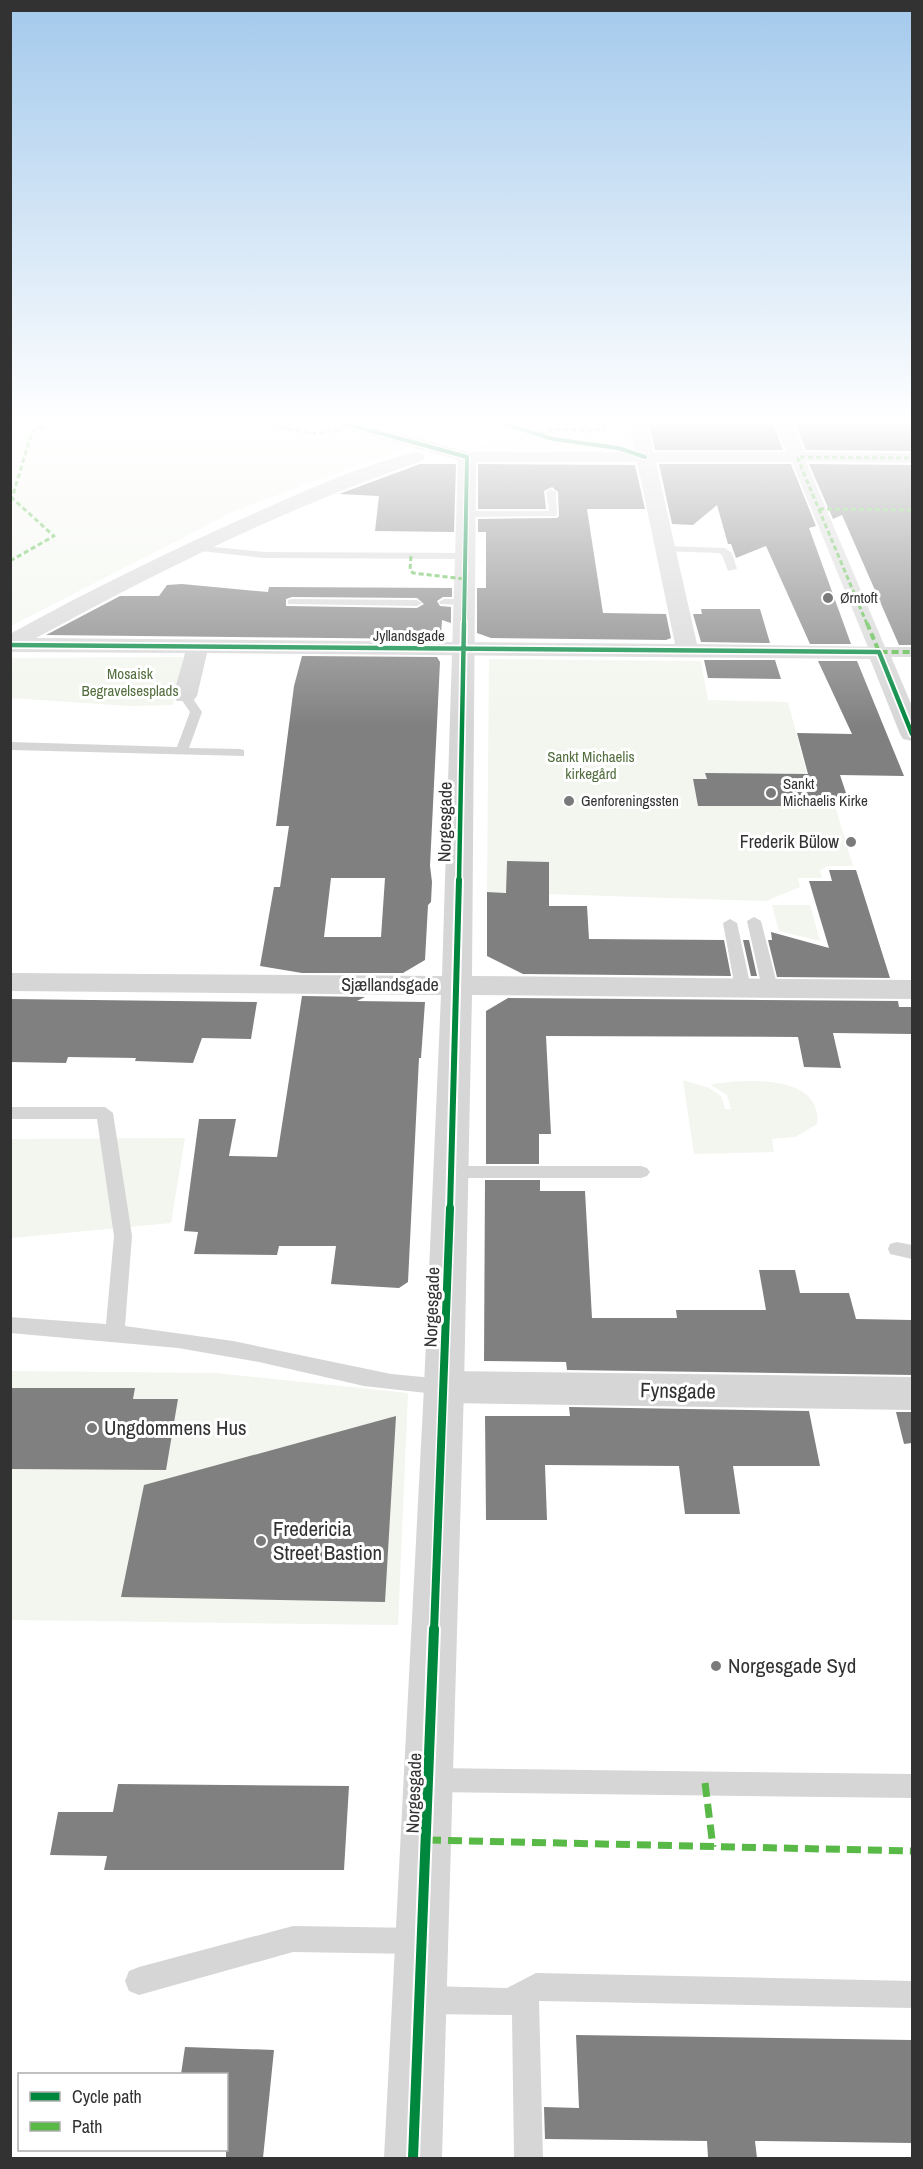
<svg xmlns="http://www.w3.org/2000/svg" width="923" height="2169" font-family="'Archivo Narrow',sans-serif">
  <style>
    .green { fill: #f2f6ee }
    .building { fill: #808080; fill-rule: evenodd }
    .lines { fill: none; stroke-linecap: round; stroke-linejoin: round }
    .service { fill: #d6d6d6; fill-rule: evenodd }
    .pedestrian { fill: #d6d6d6; fill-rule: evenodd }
    .minor { fill: #d6d6d6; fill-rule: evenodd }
    .tertiary { fill: #d6d6d6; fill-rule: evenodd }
    .quiet-far2 { stroke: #58b947; stroke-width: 3; stroke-dasharray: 5 3; stroke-linecap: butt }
    .quiet-far1 { stroke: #58b947; stroke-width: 4; stroke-dasharray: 7 4; stroke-linecap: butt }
    .quiet { stroke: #58b947; stroke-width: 7; stroke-dasharray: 14 7; stroke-linecap: butt }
    .cycleway-far4-casing { stroke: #fff; stroke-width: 6 }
    .cycleway-far3-casing { stroke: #fff; stroke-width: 8 }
    .cycleway-far2-casing { stroke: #fff; stroke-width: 10 }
    .cycleway-far1-casing { stroke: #fff; stroke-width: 11 }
    .cycleway-casing { stroke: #fff; stroke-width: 14 }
    .cycleway-far4 { stroke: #00873e; stroke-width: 4 }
    .cycleway-far3 { stroke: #00873e; stroke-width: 4.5 }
    .cycleway-far2 { stroke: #00873e; stroke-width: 6 }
    .cycleway-far1 { stroke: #00873e; stroke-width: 8 }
    .cycleway { stroke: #00873e; stroke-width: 10 }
    .poi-dot { fill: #7a7a7a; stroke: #fff; stroke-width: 2 }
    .labels { text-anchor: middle; stroke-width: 6; stroke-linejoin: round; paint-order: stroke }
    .far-poi-label { font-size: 15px; fill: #323232; stroke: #fff; text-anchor: start }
    .far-street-label { font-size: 15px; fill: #323232; stroke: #fff }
    .far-park-label { font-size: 15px; fill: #536e3e; stroke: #fff }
    .street-label { font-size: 18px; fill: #323232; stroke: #fff }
    .poi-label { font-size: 18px; fill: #323232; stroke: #fff; text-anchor: end }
    .near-street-label { font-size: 21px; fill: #323232; stroke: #fff }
    .near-poi-label { font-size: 21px; fill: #323232; stroke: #fff; text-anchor: start }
  </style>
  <rect width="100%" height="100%" fill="#fff"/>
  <path class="green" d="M11 423H473L237 510 11 626Z
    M514 423H630L634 446 595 451 469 449 510 434Z
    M183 657 173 705 129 706 11 698 10 658Z
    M489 659 701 661 708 700 788 702 807 774 706 773 707 779H693L698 805 835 806 853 866H828L820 870 822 878H798L800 887 766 901 487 892Z
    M772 905H810L820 941 779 931Z
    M683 1080 709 1088 721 1096 725 1109H731L727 1095 711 1085 713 1084C745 1079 823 1074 817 1124L795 1137 772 1139 774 1152 694 1154Z
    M185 1138 171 1223 11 1238V1139Z
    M11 1371 215 1373 408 1393 398 1625 11 1620Z"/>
  <path class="building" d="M649 423H773L783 450H655Z
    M795 423 912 424V451L806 450Z
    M420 464H456L454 532 375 531 379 496 339 494Z
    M478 464 635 465 645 509H587L603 613 666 614 671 638 666 640 491 638 477 633V588H486V532H478V519L557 518 559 516 558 492 552 487 544 491 546 509H478Z
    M659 464H791L816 526 809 528 851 644H810L766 546 736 558 731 544H728L717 505 693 525 672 524Z
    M809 464 912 465V645H899L842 515 833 519Z
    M182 584 268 592 269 587H278L452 588V597H443L437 601 440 606 451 607V623L442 620 441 636 431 639 46 635 120 596H159L167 585ZM292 597 417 598 424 604 417 608 286 606V599Z
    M701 609H760L770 643 701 642 693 614H702Z
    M302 656 437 657 440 662 430 866 432 882 431 902 428 905 425 960 403 973H302L260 966 274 887H280L289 826H276L294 686ZM331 878H385L381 937H324Z
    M704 660H775L781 679 708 678Z
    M818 661H857L904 776 840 775 848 799H839L841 806H698L693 779H707L705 773 808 774 797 733 852 734Z
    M507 861 549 862V906H587L589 939 724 940 731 976 523 974 487 956V892L506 893Z
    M829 870H856L890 978 777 977 768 940H772L771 932 829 948 809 881H832Z
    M743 940H749L757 976H751Z
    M302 996 365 997 357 1001 425 1002 421 1058H419L408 1282 399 1288 331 1284 336 1246H279L277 1255 194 1254 198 1232 184 1231 199 1119H236L229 1156 277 1157Z
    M508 998 898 1001 899 1007H912V1034L833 1033 841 1068 804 1067 798 1037 546 1036 551 1134H539V1164H486V1011Z
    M10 999 257 1002 251 1039 202 1038 193 1063 135 1061 136 1058 68 1057 66 1063 10 1062Z
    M485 1180H540V1191H585L592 1318H677L676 1310H766L759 1270H795L800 1293H849L856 1319 912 1320V1375L567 1370 566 1362 484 1361Z
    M10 1388H135L133 1399H178L166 1470 10 1469Z
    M569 1407 809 1411 820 1466H733L740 1514H685L679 1466 545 1465 547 1520H486L485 1416H570Z
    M896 1412H912V1443L904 1444Z
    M396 1416 385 1602 121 1597 144 1485Z
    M118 1784 349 1786 344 1870H104L107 1856 50 1855 58 1812H113Z
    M576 2035 912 2040V2143L755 2141 757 2158H708L707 2141 545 2139 544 2107 579 2108Z
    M185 2047 274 2050 263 2158H226V2074H181Z"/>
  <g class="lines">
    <path class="service" d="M551 489 556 492 557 516 467 517 462 514 467 511H549L546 492Z
      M195 545 264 552 466 553 471 556 466 559 264 558 191 550V546Z
      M665 546 725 548 732 553 737 569 728 571 722 555 719 553 661 551 660 549Z
      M292 599 417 600 422 603 417 606 288 604V600Z
      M444 599H465L470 602 465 605 440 604 439 602Z
      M185 692 189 693 202 712 189 748 240 749 244 750V756L10 750V742L177 747 190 712 179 696Z
      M754 917 761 921 778 988 770 993 762 988 747 921Z
      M730 919 737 923 751 988 743 993 735 988 723 923Z
      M10 1107H105L113 1113 132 1236 125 1326 233 1341 391 1374 444 1379 451 1381 454 1387 451 1393 444 1395 364 1386 259 1362 178 1348 10 1333V1317L106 1324 114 1236 97 1119H10Z
      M451 1166H641L647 1168 650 1172 647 1176 641 1178H451L445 1176 442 1172 445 1168Z
      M897 1242 912 1245V1259L890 1254 888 1249 890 1244Z
      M430 1768 912 1774V1798L430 1792 421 1789 418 1780 421 1771Z
      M293 1926 417 1928 426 1932 430 1941 426 1950 417 1954 293 1952 139 1995 129 1991 125 1981 129 1971 139 1967Z
      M536 1973 912 1981V2008L539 2001 543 2158H514L512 2015 425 2014 415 2010 411 2000 415 1990 425 1986 507 1988Z"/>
    <path class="pedestrian" d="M797 453 804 457 885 647H912V657H879L870 652 790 457Z"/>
    <path class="minor" d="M629 423H647L697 644 887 647 912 706V741L903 739 900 734 870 659 207 653 197 696 193 701H177L173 696 185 653 10 652V634C89 590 172 550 255 513 307 490 361 465 416 452L422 453 425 457 422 461C288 507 160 570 36 638L675 644Z
      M797 452 912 453V463L791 461 788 457 791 453Z
      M444 1371 912 1377V1410L444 1403 430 1399 424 1387 430 1375Z"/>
    <path class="tertiary" d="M334 423H362L468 452H786L775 423H793L806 457 797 462H476L472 976 912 980V999L472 995 464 1387 442 2158H384L424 1387 441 995 10 991V973L442 976 458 460 337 427Z"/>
    <path class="quiet-far2" d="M256 423 317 434 352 427
      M607 424H639
      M882 430 896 429
      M540 433 557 429 593 431 605 428 606 423
      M819 509 912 510
      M411 556 410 570 413 573 465 579
      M10 561 54 536 12 498 32 432 45 426 133 423
      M867 624 797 457 912 458"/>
    <path class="quiet-far1" d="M867 623 879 652H912"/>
    <path class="quiet" d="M705 1783 713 1847
      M427 1840 912 1851"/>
    <defs>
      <path id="cycleway-far4" d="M343 423 467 457 464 624
        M502 423 553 439 618 448 645 457"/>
      <path id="cycleway-far3" d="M10 645 879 652 912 734
        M459 881 464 623"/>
      <path id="cycleway-far2" d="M450 1210 459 880"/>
      <path id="cycleway-far1" d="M434 1631 450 1208"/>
      <path id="cycleway" d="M413 2158 434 1629"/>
    </defs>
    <use href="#cycleway-far4" class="cycleway-far4-casing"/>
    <use href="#cycleway-far3" class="cycleway-far3-casing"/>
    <use href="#cycleway-far2" class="cycleway-far2-casing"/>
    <use href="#cycleway-far1" class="cycleway-far1-casing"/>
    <use href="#cycleway" class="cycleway-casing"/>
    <use href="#cycleway-far4" class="cycleway-far4"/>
    <use href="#cycleway-far3" class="cycleway-far3"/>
    <use href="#cycleway-far2" class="cycleway-far2"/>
    <use href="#cycleway-far1" class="cycleway-far1"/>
    <use href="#cycleway" class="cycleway"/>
  </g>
  <linearGradient id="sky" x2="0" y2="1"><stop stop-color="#a3c9ec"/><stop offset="0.58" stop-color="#fff"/><stop offset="1" stop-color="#fff" stop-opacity="0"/></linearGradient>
  <rect width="923" height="727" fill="url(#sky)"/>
  <g class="poi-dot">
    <circle cx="828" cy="598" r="6"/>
    <circle cx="771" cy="793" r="6"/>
    <circle cx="569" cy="801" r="6"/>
    <circle cx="851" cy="842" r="6"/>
    <circle cx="92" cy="1428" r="6"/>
    <circle cx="261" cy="1541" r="6"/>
    <circle cx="716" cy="1666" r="6"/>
  </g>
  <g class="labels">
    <g class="far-poi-label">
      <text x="840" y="603">Ørntoft</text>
      <text x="783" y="789">Sankt<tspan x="783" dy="17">Michaelis Kirke</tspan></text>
      <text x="581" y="806">Genforeningssten</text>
    </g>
    <g class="far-street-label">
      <text x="409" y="641">Jyllandsgade</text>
    </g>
    <g class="far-park-label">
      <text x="130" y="679">Mosaisk<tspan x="130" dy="17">Begravelsesplads</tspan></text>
      <text x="591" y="762">Sankt Michaelis<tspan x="591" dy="17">kirkegård</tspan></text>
    </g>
    <g class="street-label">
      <text transform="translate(445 822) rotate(-89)" y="6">Norgesgade</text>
      <text x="390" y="991">Sjællandsgade</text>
      <text transform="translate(432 1307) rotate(-88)" y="6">Norgesgade</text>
      <text transform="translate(414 1793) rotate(-88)" y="6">Norgesgade</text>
    </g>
    <g class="poi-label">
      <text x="839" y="848">Frederik Bülow</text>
    </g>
    <g class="near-street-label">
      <text transform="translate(678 1391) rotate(1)" y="7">Fynsgade</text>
    </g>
    <g class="near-poi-label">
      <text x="104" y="1435">Ungdommens Hus</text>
      <text x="273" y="1536">Fredericia<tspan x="273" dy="24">Street Bastion</tspan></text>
      <text x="728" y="1673">Norgesgade Syd</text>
    </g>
  </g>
  <rect width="923" height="2169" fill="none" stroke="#323232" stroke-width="24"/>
  <rect x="18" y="2073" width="210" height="78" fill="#ffffff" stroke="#adadad" stroke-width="1.5"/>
  <rect x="30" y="2092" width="30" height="9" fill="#00873e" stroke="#adadad" stroke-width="1.5"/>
  <text x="72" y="2103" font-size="18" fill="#323232">Cycle path</text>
  <rect x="30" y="2122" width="30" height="9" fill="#58b947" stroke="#adadad" stroke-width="1.5"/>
  <text x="72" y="2133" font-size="18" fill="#323232">Path</text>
</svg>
